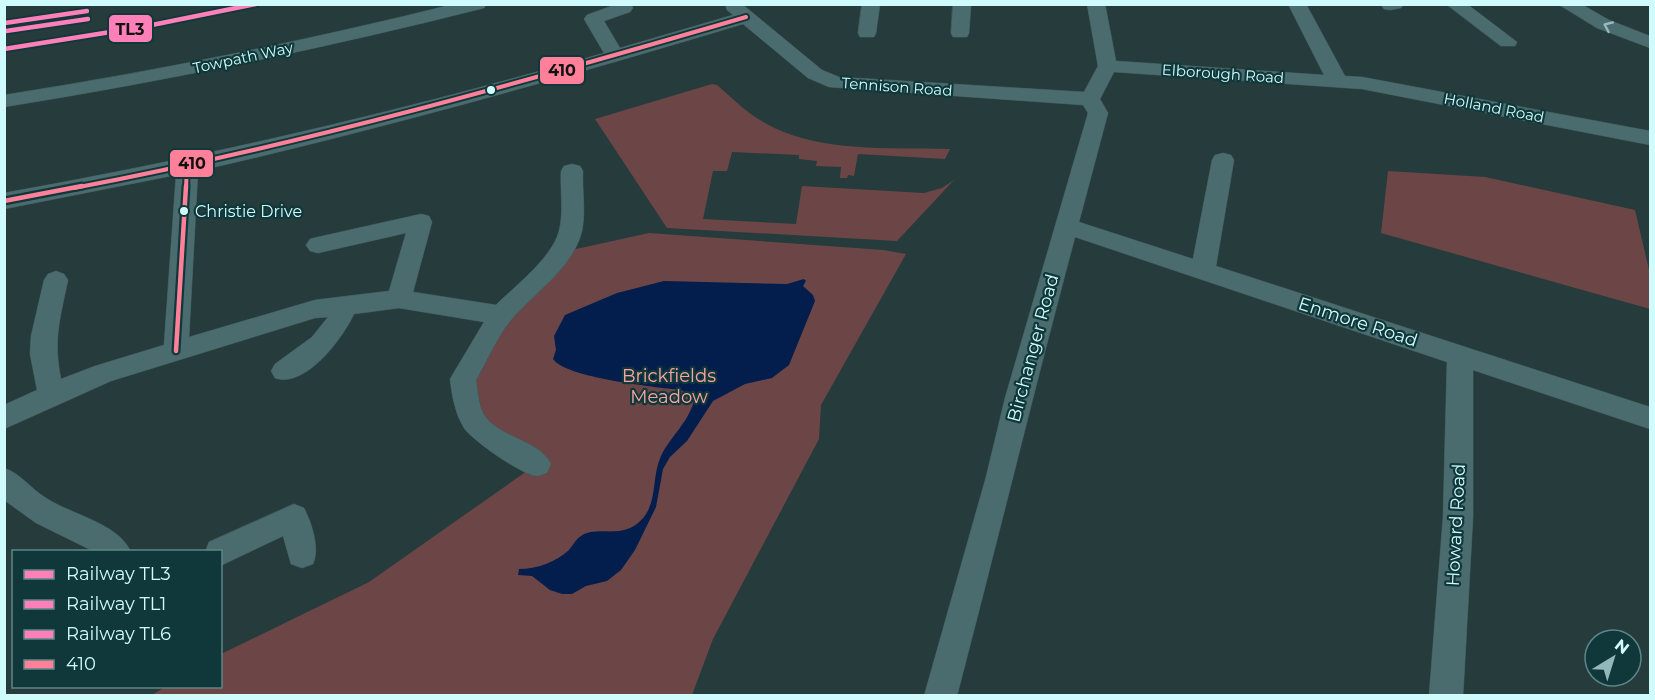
<svg xmlns="http://www.w3.org/2000/svg" width="1655" height="700" font-family="Montserrat,sans-serif">
  <style>
    .green { fill: #6c4646 }
    .water { fill: #031d4d }
    .lines { fill: none; stroke-linecap: round; stroke-linejoin: round }
    .minor-casing { stroke: #405859; stroke-width: 1 }
    .minor { fill: #4b6c6e; fill-rule: evenodd }
    .bus-1-far1-casing { stroke: #10383a; stroke-width: 8 }
    .bus-1-casing { stroke: #10383a; stroke-width: 9 }
    .bus-1-far1 { stroke: #ff8098; stroke-width: 4 }
    .bus-1 { stroke: #ff8098; stroke-width: 4.5 }
    .rail-1-casing { stroke: #10383a; stroke-width: 8 }
    .rail-2-casing { stroke: #10383a; stroke-width: 8 }
    .rail-3-casing { stroke: #10383a; stroke-width: 8 }
    .rail-1 { stroke: #ff80b9; stroke-width: 4.5 }
    .rail-2 { stroke: #ff80b9; stroke-width: 4.5 }
    .rail-3 { stroke: #ff80b9; stroke-width: 4.5 }
    .oneway { stroke: #94bbbd }
    .bus-dot { fill: #d0fbfd; stroke: #10383a; stroke-width: 2 }
    .labels { text-anchor: middle; stroke-width: 4.5; stroke-linejoin: round; paint-order: stroke }
    .far-street-label { font-size: 15px; fill: #d0fbfd; stroke: #10383a }
    .bus-label { font-size: 16px; fill: #d0fbfd; stroke: #10383a; text-anchor: start }
    .street-label { font-size: 18px; fill: #d0fbfd; stroke: #10383a }
    .park-label { font-size: 18px; fill: #fea5a3; stroke: #10383a }
    .line-badge { stroke: #10383a; stroke-width: 2 }
    .pale-badge-label { font-size: 16px; text-anchor: middle; font-weight: bold; fill: #111 }
  </style>
  <rect width="100%" height="100%" fill="#253b3c"/>
  <path class="green" d="M712 84 717 85C731 97 745 111 760 120 814 154 889 147 950 149L945 159 858 154 854 176 848 175 847 178H840L841 167 816 166 817 161 799 159V155L732 152 727 171H713L703 219 796 224 802 186 924 193 942 188 954 180 897 241 667 228 595 119Z
    M1388 171 1485 177 1635 210 1650 274V309L1381 233Z
    M649 233 883 250 906 254 821 405 819 439 713 639 692 695 150 696 165 687 220 686 221 654 369 582 537 464 478 420 453 380 567 251Z"/>
  <path class="water" d="M804 279 806 281 803 286 813 295 815 301 789 365 772 378 745 384 713 401 687 441 670 457 663 469 656 507 635 550 621 570 607 581 586 586 572 594H562L550 590 532 576 518 575 519 569C537 569 556 562 569 550 573 545 576 539 581 536 595 526 616 537 634 526 660 509 650 480 661 456 670 437 688 423 694 401V398L681 390C655 387 566 378 553 359L556 350 554 336 565 315 617 293 664 281 787 284Z"/>
  <g class="lines">
    <defs>
      <path id="minor" d="M454 4H487L484 8C326 48 166 81 4 107V95C156 71 306 41 454 4Z
        M617 4H631L633 8 630 12 604 21 620 48 733 15 727 10 725 4H742L822 70 839 77 1084 92 1098 66 1087 4H1105L1116 61 1324 75 1288 4H1306L1345 76 1362 77 1650 131V145L1362 89 1114 72 1100 99 1108 113 1079 222 1193 259 1212 160 1215 155 1223 153 1231 155 1234 160 1216 266 1650 407V429L1473 370V517L1463 696H1429L1443 517 1447 362 1075 237C1034 390 997 543 957 696H924L986 477 1005 398 1088 113 1083 105 829 87 808 78 743 24C563 78 382 129 198 171L189 337 315 300 389 291 406 233 318 253 310 251 306 245 310 239 318 237 421 214 429 216 432 222 413 292 496 305C515 286 552 258 559 231 564 212 560 191 561 171L564 166 572 164 580 166 583 171C582 190 586 212 582 231 573 268 534 293 511 320 497 337 487 361 476 380 478 390 478 403 483 413 497 438 539 439 551 464L547 473C544 474 541 475 538 476 524 477 472 440 464 428 455 413 452 396 450 379L484 322 399 308 354 314C343 338 305 389 275 378L271 371 275 364 312 337 328 317 315 318 111 381 4 429V405L37 390 30 354 31 336 44 280 48 274 56 271 64 274 68 280C60 318 53 341 61 379L95 366 164 345 176 175 4 209V193C207 157 406 110 604 53L584 19 587 15Z
        M862 4H880L876 33 874 37H860L858 33Z
        M953 4H971L969 33 967 37H953L951 33Z
        M1404 4 1401 8 1390 10 1384 9 1381 5Z
        M1446 4H1467L1517 42 1515 46H1501Z
        M1558 4H1581L1609 20 1650 36V48L1597 28Z
        M4 468C20 473 31 489 46 498 72 515 118 523 131 552H95L36 523 4 500Z
        M294 504 304 508C312 524 320 548 313 564L302 568 291 564 283 536 220 566V552H205L209 542Z"/>
    </defs>
    <use href="#minor" class="minor-casing"/>
    <use href="#minor" class="minor"/>
    <defs>
      <path id="bus-1-far1" d="M74 188C301 145 524 82 746 17
        M186 188 187 166"/>
      <path id="bus-1" d="M4 201 82 186
        M176 351 186 186"/>
    </defs>
    <use href="#bus-1-far1" class="bus-1-far1-casing"/>
    <use href="#bus-1" class="bus-1-casing"/>
    <use href="#bus-1-far1" class="bus-1-far1"/>
    <use href="#bus-1" class="bus-1"/>
    <defs>
      <path id="rail-1" d="M4 49 142 27 256 4"/>
      <path id="rail-2" d="M5 23 87 11"/>
      <path id="rail-3" d="M6 31 88 19"/>
    </defs>
    <use href="#rail-1" class="rail-1-casing"/>
    <use href="#rail-2" class="rail-2-casing"/>
    <use href="#rail-3" class="rail-3-casing"/>
    <use href="#rail-1" class="rail-1"/>
    <use href="#rail-2" class="rail-2"/>
    <use href="#rail-3" class="rail-3"/>
  </g>
  <defs><path id="oneway-chevron" d="M-2-3.5L2.5 0L-2 3.5" fill="none" stroke-width="1.6" stroke-linecap="round" stroke-linejoin="round" transform="scale(1.5)"/></defs>
  <use class="oneway" href="#oneway-chevron" transform="translate(1608 26) rotate(-156)"/>
  <g class="bus-dot">
    <circle cx="491" cy="90" r="5"/>
    <circle cx="184" cy="211" r="5"/>
  </g>
  <g class="labels">
    <g class="far-street-label">
      <text transform="translate(243 58) rotate(-12)" y="5">Towpath Way</text>
      <text transform="translate(1223 74) rotate(4)" y="5">Elborough Road</text>
      <text transform="translate(897 87) rotate(4)" y="5">Tennison Road</text>
      <text transform="translate(1494 108) rotate(11)" y="5">Holland Road</text>
    </g>
    <g class="bus-label">
      <text x="195" y="217">Christie Drive</text>
    </g>
    <g class="street-label">
      <text transform="translate(1358 322) rotate(18)" y="6">Enmore Road</text>
      <text transform="translate(1033 348) rotate(-75)" y="6">Birchanger Road</text>
      <text transform="translate(1456 525) rotate(-87)" y="6">Howard Road</text>
    </g>
    <g class="park-label">
      <text x="669" y="382">Brickfields<tspan x="669" dy="21">Meadow</tspan></text>
    </g>
  </g>
  <g class="line-badge">
    <rect x="108" y="14" width="45" height="29" rx="6" fill="#ff80b9"/>
    <rect x="539" y="56" width="46" height="29" rx="6" fill="#ff8098"/>
    <rect x="169" y="149" width="45" height="29" rx="6" fill="#ff8098"/>
  </g>
  <g class="pale-badge-label">
    <text x="130" y="35">TL3</text>
    <text x="562" y="76">410</text>
    <text x="192" y="169">410</text>
  </g>
  <rect width="1655" height="700" fill="none" stroke="#d0fbfd" stroke-width="12"/>
  <rect x="12" y="550" width="210" height="138" fill="#10383a" stroke="#5d8688" stroke-width="1.5"/>
  <rect x="24" y="570" width="30" height="9" fill="#ff80b9" stroke="#5d8688" stroke-width="1.5"/>
  <text x="66" y="580" font-size="18" fill="#d0fbfd">Railway TL3</text>
  <rect x="24" y="600" width="30" height="9" fill="#ff80b9" stroke="#5d8688" stroke-width="1.5"/>
  <text x="66" y="610" font-size="18" fill="#d0fbfd">Railway TL1</text>
  <rect x="24" y="630" width="30" height="9" fill="#ff80b9" stroke="#5d8688" stroke-width="1.5"/>
  <text x="66" y="640" font-size="18" fill="#d0fbfd">Railway TL6</text>
  <rect x="24" y="660" width="30" height="9" fill="#ff8098" stroke="#5d8688" stroke-width="1.5"/>
  <text x="66" y="670" font-size="18" fill="#d0fbfd">410</text>
  <g transform="translate(1613 658) rotate(38)"><circle r="28" fill="#10383a" stroke="#5d8688" stroke-width="1.5"/>
  <path d="M0-4.5L10 22L0 15L-10 22Z" fill="#94b8b9"/>
  <text y="-9" font-size="16" font-weight="bold" text-anchor="middle" fill="#d0fbfd">N</text>
  </g>
</svg>
